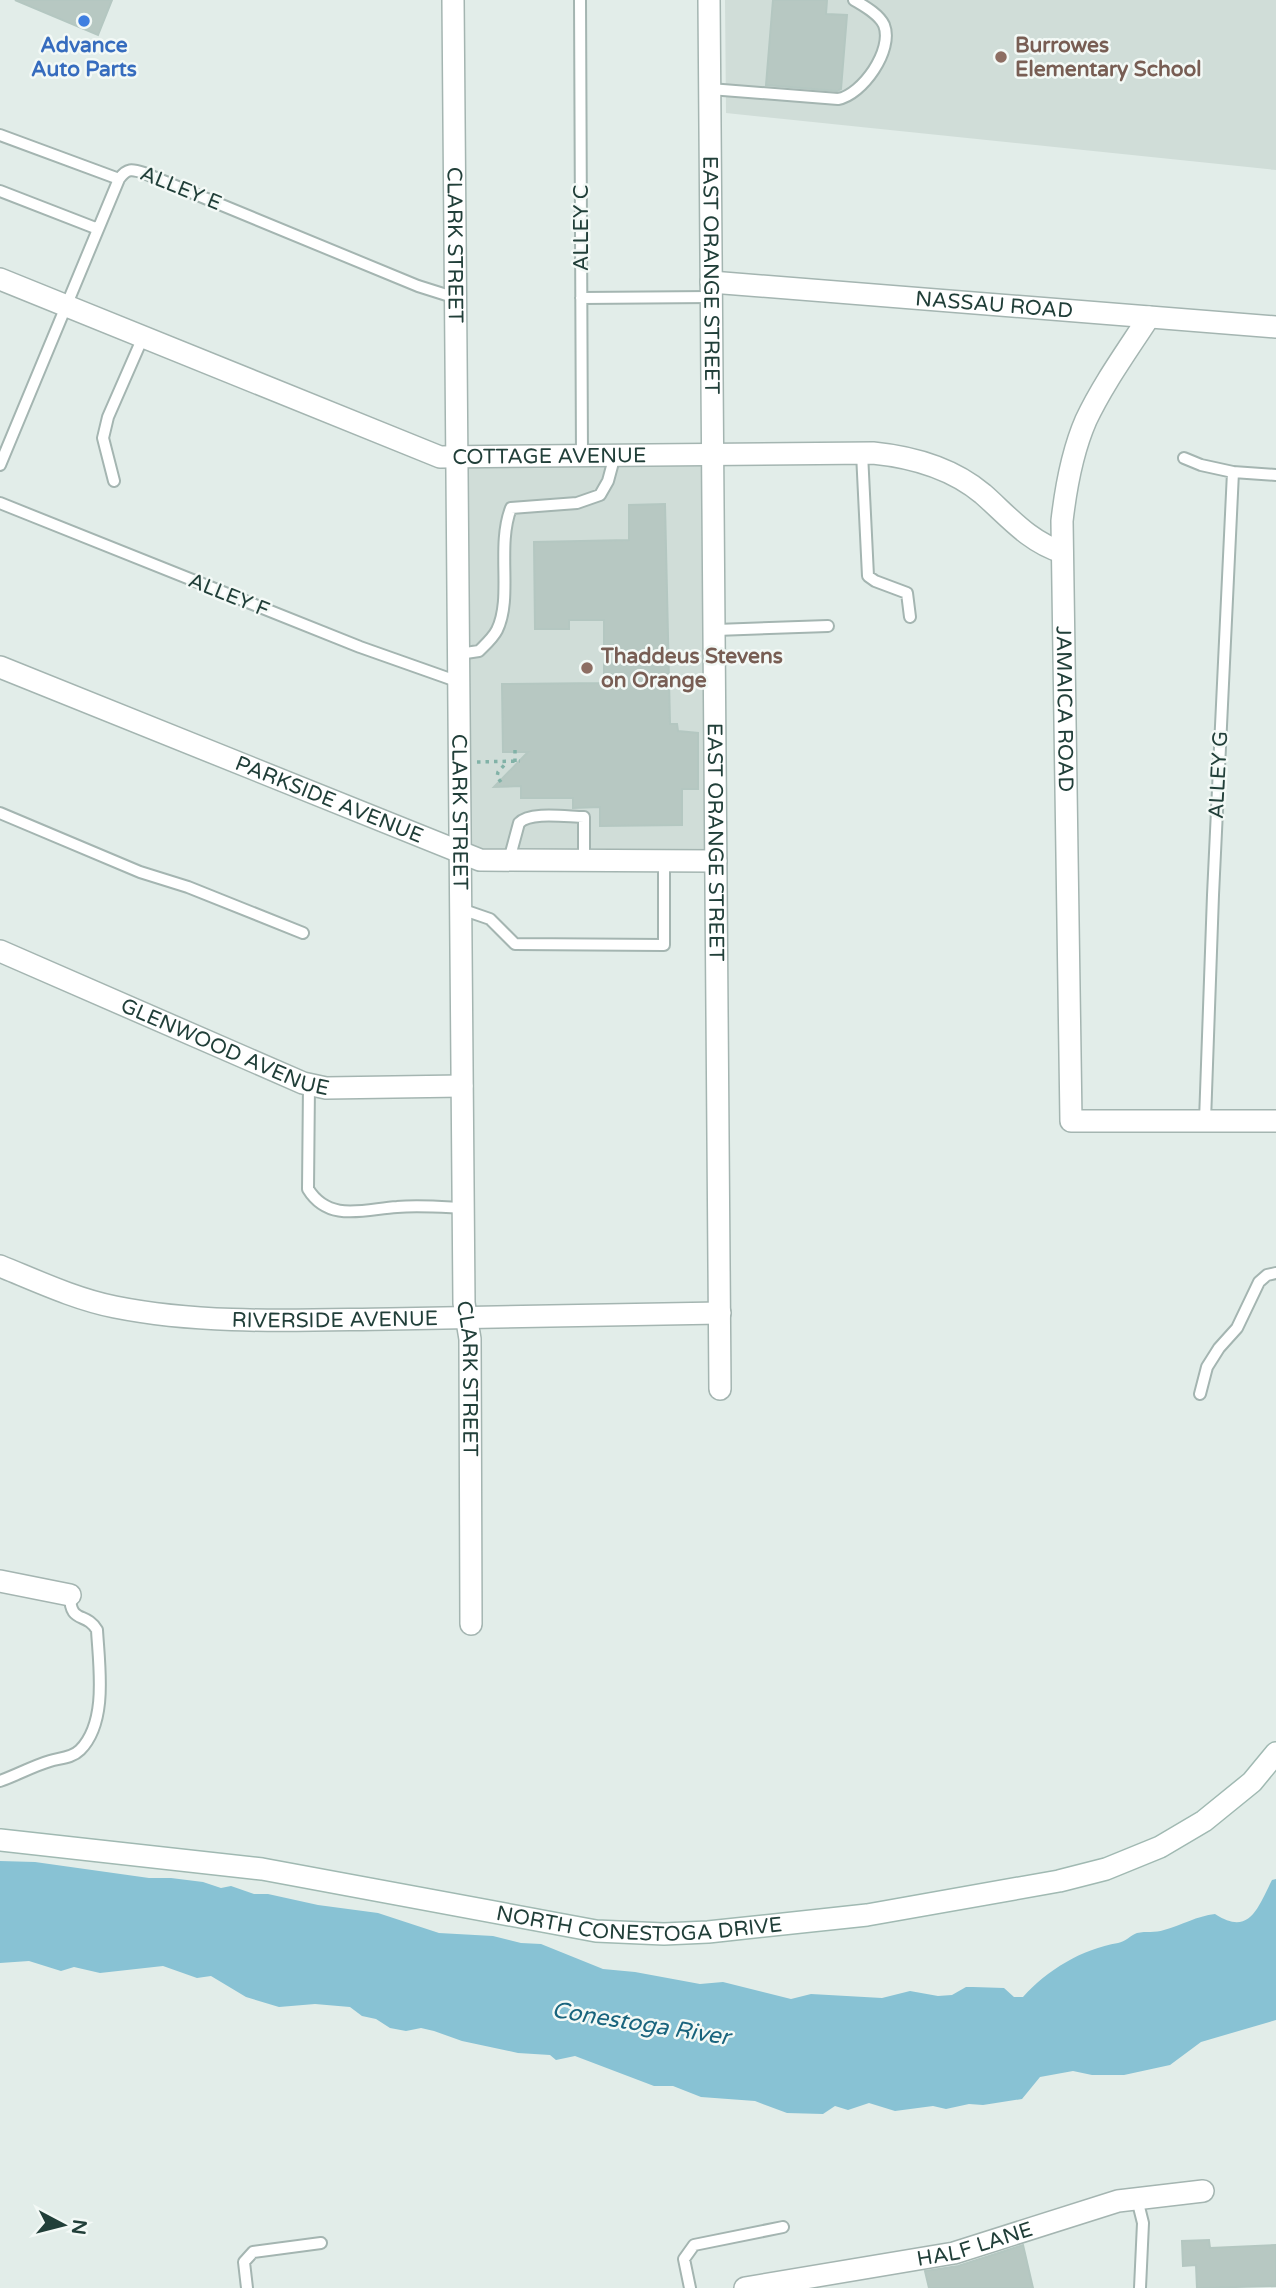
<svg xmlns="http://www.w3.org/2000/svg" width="1276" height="2288" font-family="'Varela Round',sans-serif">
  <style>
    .built { fill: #d0ddd8 }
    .water { fill: #88c2d4 }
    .building { fill: #b7c8c2; stroke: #b4c7c1; stroke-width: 2 }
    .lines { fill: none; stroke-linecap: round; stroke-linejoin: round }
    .lane-casing { stroke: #a4b5b1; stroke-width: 14 }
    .street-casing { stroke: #a4b5b1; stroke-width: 24 }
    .secondary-casing { stroke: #a0b9b2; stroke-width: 24 }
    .path { stroke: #81b2a7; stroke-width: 3.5; stroke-dasharray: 3.5 5; stroke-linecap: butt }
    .lane { stroke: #fff; stroke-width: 10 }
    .street { stroke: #fff; stroke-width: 21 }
    .secondary { stroke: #fff; stroke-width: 21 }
    .shop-dot { fill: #3f7fe0; stroke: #f3f9f6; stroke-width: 2.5 }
    .education-dot { fill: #8d6e63; stroke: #f3f9f6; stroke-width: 2.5 }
    .labels { text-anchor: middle; stroke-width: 5; stroke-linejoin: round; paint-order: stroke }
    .shop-label { font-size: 21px; font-weight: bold; fill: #366cbe; stroke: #f3f9f6 }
    .education-label { font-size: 21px; font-weight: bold; fill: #785e54; stroke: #f3f9f6; text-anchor: start }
    .street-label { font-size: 21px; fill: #213f39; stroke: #f3f9f6 }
    .water-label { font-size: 23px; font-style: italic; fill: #19647d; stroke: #f3f9f6 }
  </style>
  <rect width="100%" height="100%" fill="#e2ede9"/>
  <path class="built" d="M725 0H1276V170L726 113Z
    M713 454 716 861 461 853 457 457Z"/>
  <path class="water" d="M0 1861 35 1862 149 1878H171L203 1882 221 1888 231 1886 254 1894H268L318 1905 378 1913 439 1933 493 1936 521 1943 541 1944 603 1969 635 1972 700 1984 723 1982 791 1999 811 1994 882 1998 910 1991 938 1996 952 1995 966 1987H973L1004 1988 1014 1997H1023C1047 1970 1082 1949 1118 1943 1125 1942 1131 1935 1137 1933 1146 1931 1155 1933 1164 1930 1182 1925 1197 1916 1215 1914 1250 1937 1258 1907 1272 1880L1276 1879V2020L1201 2042 1170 2065 1124 2075H1092L1073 2071 1040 2077 1022 2099 983 2105 969 2104 946 2109 933 2106 895 2111 869 2103 848 2110 835 2106 823 2114 787 2113 755 2101 701 2097 673 2086H654L575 2056 556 2060 550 2055 518 2053 462 2041 434 2031 421 2028 406 2031 390 2028 376 2019 362 2016 350 2007 315 2004 279 2007 246 1997 211 1976 197 1978 163 1966 100 1973 74 1967 61 1971 29 1961 0 1963Z"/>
  <path class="building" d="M15 0H112L98 35Z
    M773 0H827L826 14 847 15 841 89 837 91 766 85Z
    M665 504 670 724H677L678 731 698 733V789H682V825L600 826V807L573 808V798H521V786L494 787 528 752H503L502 684 604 683V620H569V629H535L534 542 629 540V505Z
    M1209 2240 1210 2248 1276 2245V2286L1197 2288 1196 2265 1183 2266 1182 2241Z
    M1023 2245 1033 2288H929L925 2271 958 2266Z"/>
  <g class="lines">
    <defs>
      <path id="lane" d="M580 0 582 456
        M710 89 838 99C862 95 894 50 884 25 879 14 864 6 854 0
        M0 135 119 179
        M0 191 98 229
        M581 298 711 297
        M862 453 868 576 875 581 907 593 910 617
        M1184 458 1201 465 1233 472
        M0 465 119 179C127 168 132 169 144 173L418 286 456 298
        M114 481 103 438 108 417 143 337
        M0 503 360 647 459 682
        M716 630 828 626
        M459 654 479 651C485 645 493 638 497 630 513 597 496 547 511 508L577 503 600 495 608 481 615 455
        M0 813 140 872 188 887 303 933
        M509 860 519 823C530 811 568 817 584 817V860
        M461 909 490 919 515 944 664 945V861
        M309 1085 308 1189C329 1223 365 1209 397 1207 419 1205 442 1207 463 1208
        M1205 1121 1213 895 1233 472 1276 475
        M1200 1394 1207 1367 1219 1348 1237 1328 1259 1282 1267 1275 1276 1273
        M0 1781C17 1775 33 1766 50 1761 60 1758 72 1758 80 1750 108 1722 99 1666 97 1630 86 1611 70 1625 70 1595
        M1137 2199 1143 2223 1140 2288
        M247 2288 244 2262 253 2252 321 2243
        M690 2288 684 2259 694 2245 783 2227"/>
      <g id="street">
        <path id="s1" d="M453 0 464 1303 470 1339 471 1624"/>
        <path id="s2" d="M709 0 720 1389"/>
        <path id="s3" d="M0 279 440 457 873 453C913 457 952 468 983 494 1008 516 1029 542 1062 552"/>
        <path id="s4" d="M711 282 1276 327"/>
        <path id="s5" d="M1149 317C1127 351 1103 384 1086 420 1072 452 1066 486 1062 521L1071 1121H1276"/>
        <path id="s6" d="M0 667 480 860 716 861"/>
        <path id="s7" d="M0 951 303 1083 326 1088 462 1086"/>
        <path id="s8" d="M0 1266C37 1281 75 1299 115 1307 205 1325 299 1320 390 1319 500 1317 610 1315 720 1313"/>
        <path d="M0 1581 70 1595"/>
        <path id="s9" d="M745 2288 954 2253 1118 2201 1203 2191"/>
      </g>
      <g id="secondary">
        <path id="s10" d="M0 1840 262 1869 596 1931 664 1934 708 1932 867 1915 1059 1881 1106 1869 1160 1847 1204 1821 1252 1782 1276 1753"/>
      </g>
    </defs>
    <use href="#lane" class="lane-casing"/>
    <use href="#street" class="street-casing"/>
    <use href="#secondary" class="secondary-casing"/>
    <path class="path" d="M477 762 520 761
      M515 762V747
      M501 782 497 777 498 772 507 762"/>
    <use href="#lane" class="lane"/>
    <use href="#street" class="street"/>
    <use href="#secondary" class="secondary"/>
  </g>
  <circle class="shop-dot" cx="84" cy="21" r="7"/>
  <g class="education-dot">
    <circle cx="1001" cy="57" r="7"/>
    <circle cx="587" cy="668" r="7"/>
  </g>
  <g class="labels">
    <g class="shop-label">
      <text x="84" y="52">Advance<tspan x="84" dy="24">Auto Parts</tspan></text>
    </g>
    <g class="education-label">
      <text x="1015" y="52">Burrowes<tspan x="1015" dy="24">Elementary School</tspan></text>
      <text x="601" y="663">Thaddeus Stevens<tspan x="601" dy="24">on Orange</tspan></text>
    </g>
    <g class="street-label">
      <text transform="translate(181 188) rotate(22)" y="7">ALLEY E</text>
      <text transform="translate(581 228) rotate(-90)" y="7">ALLEY C</text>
      <text dy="7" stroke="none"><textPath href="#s1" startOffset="245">CLARK STREET</textPath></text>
      <text dy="7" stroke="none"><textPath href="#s2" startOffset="275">EAST ORANGE STREET</textPath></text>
      <text dy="7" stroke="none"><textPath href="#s4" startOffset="284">NASSAU ROAD</textPath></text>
      <text dy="7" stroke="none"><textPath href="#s3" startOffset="584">COTTAGE AVENUE</textPath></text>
      <text transform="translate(229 595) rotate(22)" y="7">ALLEY F</text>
      <text dy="7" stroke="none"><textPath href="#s5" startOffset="413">JAMAICA ROAD</textPath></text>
      <text transform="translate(1218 775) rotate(-87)" y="7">ALLEY G</text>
      <text dy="7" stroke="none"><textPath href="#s6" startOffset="355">PARKSIDE AVENUE</textPath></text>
      <text dy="7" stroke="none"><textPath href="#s1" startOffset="812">CLARK STREET</textPath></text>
      <text dy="7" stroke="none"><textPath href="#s2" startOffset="842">EAST ORANGE STREET</textPath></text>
      <text dy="7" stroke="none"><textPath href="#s7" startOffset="245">GLENWOOD AVENUE</textPath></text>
      <text dy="7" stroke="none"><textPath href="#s8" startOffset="343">RIVERSIDE AVENUE</textPath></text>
      <text dy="7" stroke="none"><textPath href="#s1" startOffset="1379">CLARK STREET</textPath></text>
      <text dy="7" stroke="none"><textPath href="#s10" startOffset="646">NORTH CONESTOGA DRIVE</textPath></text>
      <text dy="7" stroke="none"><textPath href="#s9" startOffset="234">HALF LANE</textPath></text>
    </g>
    <g class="water-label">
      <text transform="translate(641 2023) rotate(9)" y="8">Conestoga River</text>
    </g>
  </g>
  <g transform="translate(63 2225) rotate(97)" stroke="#f3f9f6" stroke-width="5" paint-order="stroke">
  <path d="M0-5L12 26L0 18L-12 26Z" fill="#213f39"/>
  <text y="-10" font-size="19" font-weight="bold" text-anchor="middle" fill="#213f39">N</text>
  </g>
</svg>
